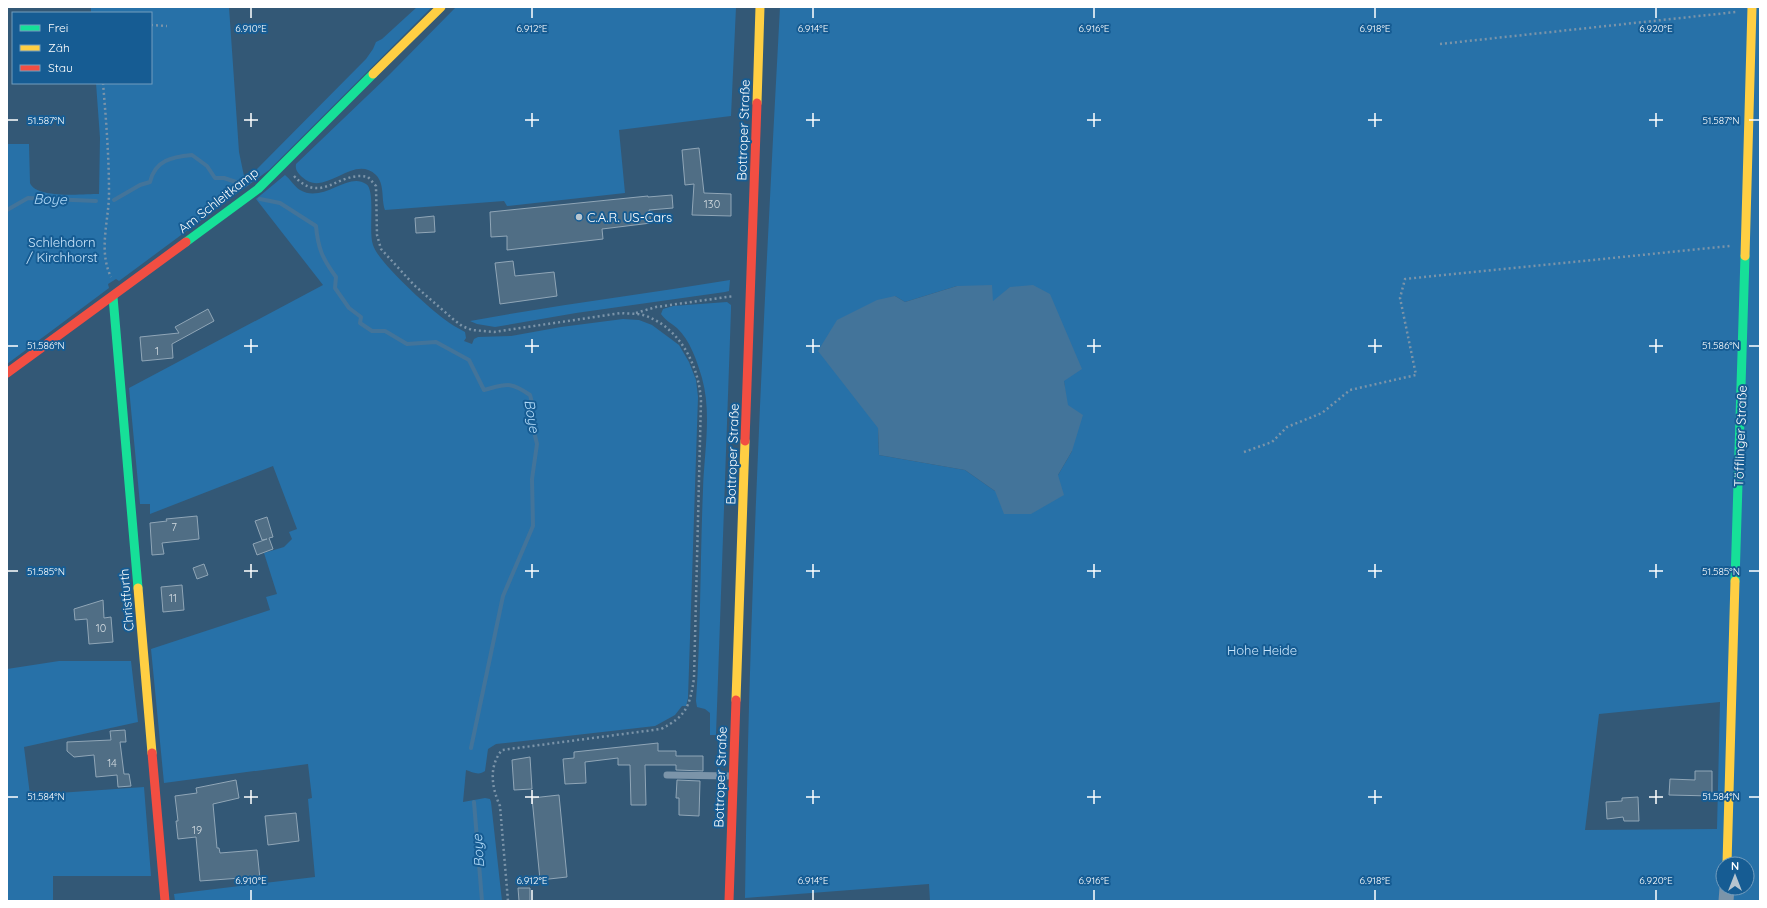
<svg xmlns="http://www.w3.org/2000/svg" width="1767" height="908" font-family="Quicksand,sans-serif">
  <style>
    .green { fill: #2771a8; fill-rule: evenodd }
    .water { fill: #43749a }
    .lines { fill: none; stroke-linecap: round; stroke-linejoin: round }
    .stream { stroke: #43749a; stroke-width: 4 }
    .building { fill: #506e85; stroke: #90a6b7 }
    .path { stroke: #7b94a9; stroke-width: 2.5; stroke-dasharray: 2 3; stroke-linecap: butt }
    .lane { stroke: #7b94a9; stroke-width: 7 }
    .street { stroke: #7b94a9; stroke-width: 15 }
    .fast { stroke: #16e098; stroke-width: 9 }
    .slow { stroke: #ffcf43; stroke-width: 9 }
    .jam { stroke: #f24e42; stroke-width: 9 }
    .ticks { fill: none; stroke: #fff; stroke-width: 1.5 }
    .poi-dot { fill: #b8c5cf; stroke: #165c93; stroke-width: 1.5 }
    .labels { text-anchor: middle; stroke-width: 4; stroke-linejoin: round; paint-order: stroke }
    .number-label { font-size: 11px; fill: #d3dbe0 }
    .street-label { font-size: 13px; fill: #fff; stroke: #165c93 }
    .poi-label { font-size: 13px; fill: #fff; stroke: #165c93; text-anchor: start }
    .park-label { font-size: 13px; fill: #cce7fc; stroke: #165c93 }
    .water-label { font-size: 14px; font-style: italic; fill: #b1daf8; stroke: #165c93 }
    .ticks-label { font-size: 10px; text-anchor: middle; fill: #fff; stroke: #165c93; stroke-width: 4; stroke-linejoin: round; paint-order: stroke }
  </style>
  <rect width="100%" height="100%" fill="#335876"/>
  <path class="green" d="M91 7H229L239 152 244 176 248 178 366 59 373 49 376 42 382 39 417 7H432L269 170 119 281 116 279 108 284 109 288 7 364V144H29L30 183C36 199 83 194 99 194L100 138 96 83H151V13H91Z
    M456 7H736L731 116 619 130 625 193 507 206 504 201 385 210C381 199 385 184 376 175 353 153 325 199 302 177 298 173 295 170 296 164L389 75Z
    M780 7H1760V901H930L929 884 745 898C749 601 764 304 780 7ZM957 286 993 301 1064 381 1072 451 1058 475 995 491 965 470 879 455 878 428 895 296 905 302ZM1720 702 1717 829 1585 830 1599 714ZM1723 864H1747V888H1723Z
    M285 175C290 179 295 187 300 190 323 204 348 171 366 184 376 190 368 231 373 245 378 262 428 307 444 319 450 324 458 328 465 332L466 338 464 341 472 344 474 339 478 337 511 336 561 327 623 319 639 320 652 325 679 345 689 362 696 380 698 397 688 698 686 706H682L675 715 655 726 496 744 488 749 485 771C479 776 472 772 466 770L463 802 485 798 490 799 491 802 502 901H175L174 894 315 877 308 799 312 798 308 764 164 783 151 649 270 610 266 597 277 594 264 553 284 547 292 539 289 532 297 529 273 466 150 514V504H140L129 388 323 285 256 199Z
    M730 280 729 291 725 292 576 313 495 327 477 324 470 321C557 305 644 294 730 280Z
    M727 302 731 305V310L716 735H710V713L705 709 697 707 696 701C701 631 700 560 703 490 704 453 712 414 702 378 697 361 690 340 677 328 671 323 665 320 661 314L663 309 673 306Z
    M59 661H131L138 722 24 747 30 795 144 787 151 876H53V901H7V669Z"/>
  <path class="water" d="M992 285 993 301 1010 287 1033 285 1050 294 1082 369 1064 381 1068 405 1083 415 1072 451 1058 475 1064 495 1031 514H1004L995 491 965 470 879 455 878 428 818 351 837 320 877 300 895 296 905 302 957 286Z"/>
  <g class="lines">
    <path class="stream" d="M260 199 280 203 316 226C318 248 322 258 336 277L335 288 349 308 361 317 360 323 372 331H385L407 344 436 342 469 360 484 390C507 384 510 381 530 395L533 406 530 415 537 444 532 479 533 526 503 596 471 748
      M114 200 140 185 150 182C155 160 172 157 192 155L207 166 215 178H224L245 185
      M7 210 28 198 96 201
      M474 802 482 901"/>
  </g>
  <path class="building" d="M699 148 704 193 731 194V216L692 215 694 184 685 185 682 150Z
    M672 195 673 208 649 210 651 223 602 229 603 239 507 250V236L491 237 490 212 648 196V197Z
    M434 216 435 232 416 233 415 218Z
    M513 261 515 276 554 272 557 296 500 304 495 263Z
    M208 309 214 321 172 344 173 358 142 361 140 337 179 333 175 327Z
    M197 516 199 539 162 543 164 554 152 555 150 523 167 521 166 519Z
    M267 517 273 537 269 538 273 549 257 555 253 544 267 539 262 540 255 521Z
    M204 564 208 575 197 579 193 568Z
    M182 585 184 610 163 612 161 587Z
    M103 600 104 618 111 617 113 642 89 644 87 619 75 620 74 609Z
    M125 730 126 742H120L124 774H129L131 786 118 787 117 775 96 777 94 755 74 757 67 751V742L111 740 110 731Z
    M658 743V751H676V756H703V771L676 770V765H645L646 805H631L630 765H618V758L585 762 586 783 565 784 563 759 574 758V752Z
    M530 757 532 789 514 790 512 760Z
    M1695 771H1712V796L1669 795 1670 779 1695 780Z
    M236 780 239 798 213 804 217 848H219L220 853 257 850 260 879 241 881V878L200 881 196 837 178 839 176 821H178L175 796 197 793 196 788Z
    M677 780 700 781 699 816 679 815V798H676Z
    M559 795 567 877 540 880 532 798Z
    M1638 797 1639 821H1624L1623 817 1607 819 1606 802 1622 801V798Z
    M296 813 299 841 268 845 265 816Z
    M518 888H530V901H519Z"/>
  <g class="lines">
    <path class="path" d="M151 25 167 26
      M1440 44 1736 12
      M103 83C106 119 109 156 109 193 109 221 98 250 111 277
      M294 176C322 206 338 170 368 177L376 186 377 235 381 249 414 285 453 319 462 326 472 330 494 332 621 313C628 314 636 313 643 315 679 326 699 365 701 401L694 678C690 705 687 716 661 729L502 750C488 767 492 788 500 806L508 901
      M636 313 656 307 734 296
      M1244 452 1272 442 1287 427 1322 413 1350 390 1416 375 1400 298 1405 279 1730 246"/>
    <path class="lane" d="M667 775 731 776"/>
    <path class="street" d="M1726 901 1727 888"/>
    <path class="fast" d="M186 242 258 189 373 74
      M113 297 138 588
      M1735 581 1745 256"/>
    <path class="slow" d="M373 74 441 7
      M757 103 760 7
      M1745 256 1752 7
      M138 588 152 753
      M736 700 745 441
      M1727 864 1735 581"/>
    <path class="jam" d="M7 373 186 242
      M745 441 757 103
      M152 753 165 901
      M729 901 736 700"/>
  </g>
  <path class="ticks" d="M251 8V18M532 8V18M813 8V18M1094 8V18M1375 8V18M1656 8V18M251 113V127M532 113V127M813 113V127M1094 113V127M1375 113V127M1656 113V127M8 120H18M244 120H258M525 120H539M806 120H820M1087 120H1101M1368 120H1382M1649 120H1663M1749 120H1759M251 339V353M532 339V353M813 339V353M1094 339V353M1375 339V353M1656 339V353M8 346H18M244 346H258M525 346H539M806 346H820M1087 346H1101M1368 346H1382M1649 346H1663M1749 346H1759M251 564V578M532 564V578M813 564V578M1094 564V578M1375 564V578M1656 564V578M8 571H18M244 571H258M525 571H539M806 571H820M1087 571H1101M1368 571H1382M1649 571H1663M1749 571H1759M251 790V804M532 790V804M813 790V804M1094 790V804M1375 790V804M1656 790V804M8 797H18M244 797H258M525 797H539M806 797H820M1087 797H1101M1368 797H1382M1649 797H1663M1749 797H1759M251 890V900M532 890V900M813 890V900M1094 890V900M1375 890V900M1656 890V900"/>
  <circle class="poi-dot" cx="579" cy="217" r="4"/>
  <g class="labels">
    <g class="number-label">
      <text x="712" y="208">130</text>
      <text x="157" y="355">1</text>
      <text x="174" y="531">7</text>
      <text x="173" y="602">11</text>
      <text x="101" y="632">10</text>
      <text x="112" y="767">14</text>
      <text x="197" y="834">19</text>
    </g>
    <g class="street-label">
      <text transform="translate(743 130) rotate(-88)" y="5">Bottroper Straße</text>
      <text transform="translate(218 200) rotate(-38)" y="5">Am Schleitkamp</text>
      <text transform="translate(1740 436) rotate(-88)" y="5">Töfflinger Straße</text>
      <text transform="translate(732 454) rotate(-88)" y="5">Bottroper Straße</text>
      <text transform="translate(126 600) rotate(-95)" y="5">Christfurth</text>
      <text transform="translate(720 777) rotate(-88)" y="5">Bottroper Straße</text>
    </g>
    <g class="poi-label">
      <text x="587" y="222">C.A.R. US-Cars</text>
    </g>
    <g class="park-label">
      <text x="62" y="247">Schlehdorn<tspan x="62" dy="15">/ Kirchhorst</tspan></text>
      <text x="1262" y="655">Hohe Heide</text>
    </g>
    <g class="water-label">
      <text transform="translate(50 199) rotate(1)" y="5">Boye</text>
      <text transform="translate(532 416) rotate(80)" y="5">Boye</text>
      <text transform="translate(478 851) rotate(-94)" y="5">Boye</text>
    </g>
  </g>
  <g class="ticks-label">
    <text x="251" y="32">6.910°E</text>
    <text x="532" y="32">6.912°E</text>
    <text x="813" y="32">6.914°E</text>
    <text x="1094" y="32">6.916°E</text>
    <text x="1375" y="32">6.918°E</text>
    <text x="1656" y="32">6.920°E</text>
    <text x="46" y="124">51.587°N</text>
    <text x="1721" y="124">51.587°N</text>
    <text x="46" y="349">51.586°N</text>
    <text x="1721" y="349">51.586°N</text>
    <text x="46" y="575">51.585°N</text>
    <text x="1721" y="575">51.585°N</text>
    <text x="46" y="800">51.584°N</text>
    <text x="1721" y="800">51.584°N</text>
    <text x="251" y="884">6.910°E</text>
    <text x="532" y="884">6.912°E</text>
    <text x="813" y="884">6.914°E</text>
    <text x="1094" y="884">6.916°E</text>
    <text x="1375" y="884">6.918°E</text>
    <text x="1656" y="884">6.920°E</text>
  </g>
  <rect width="1767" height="908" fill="none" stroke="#ffffff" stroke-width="16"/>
  <rect x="12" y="12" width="140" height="72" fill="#165c93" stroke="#739dbe"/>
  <rect x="20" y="25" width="20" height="6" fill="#16e098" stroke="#739dbe"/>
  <text x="48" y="32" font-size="12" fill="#ffffff">Frei</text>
  <rect x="20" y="45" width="20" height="6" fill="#ffcf43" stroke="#739dbe"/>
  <text x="48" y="52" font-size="12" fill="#ffffff">Zäh</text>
  <rect x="20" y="65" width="20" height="6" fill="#f24e42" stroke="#739dbe"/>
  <text x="48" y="72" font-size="12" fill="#ffffff">Stau</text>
  <g transform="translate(1735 876)"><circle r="19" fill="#165c93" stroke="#739dbe"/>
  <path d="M0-3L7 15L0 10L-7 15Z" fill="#b8c5cf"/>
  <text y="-6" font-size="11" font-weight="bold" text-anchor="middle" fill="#ffffff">N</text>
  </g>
</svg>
